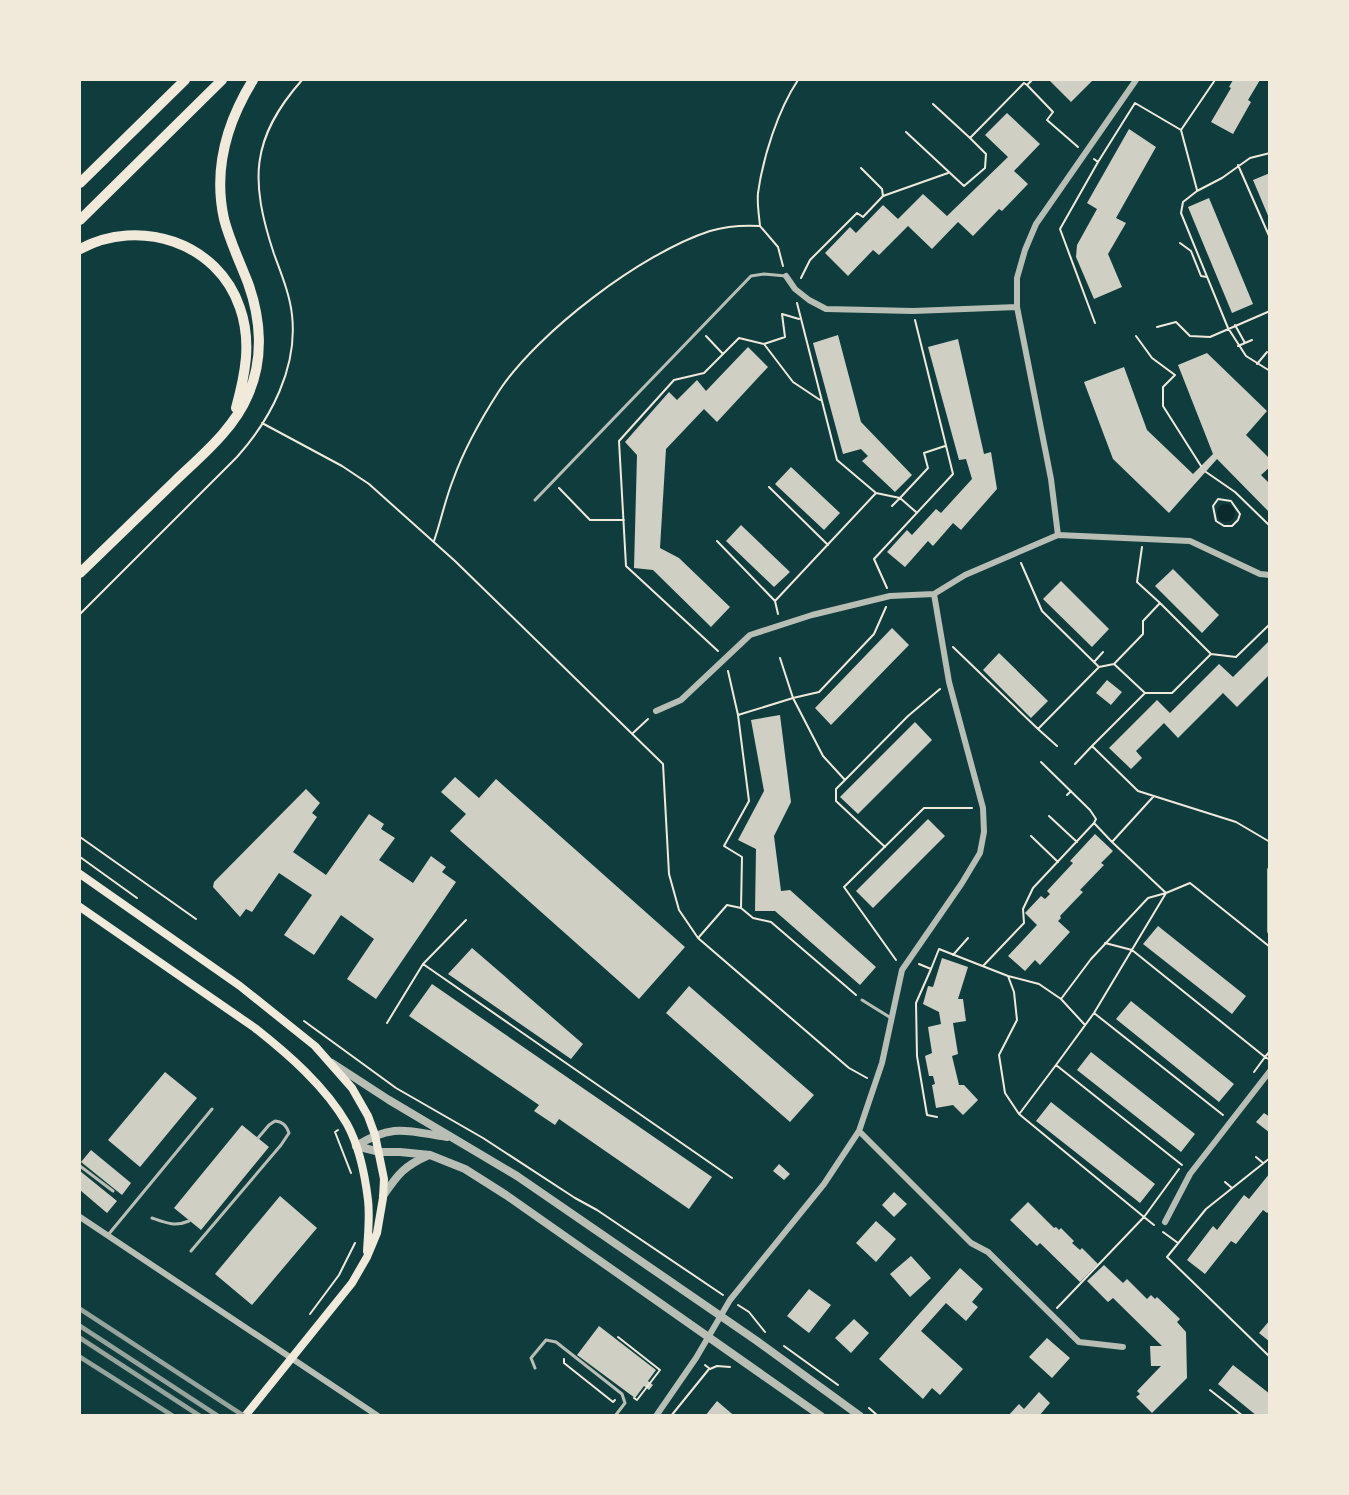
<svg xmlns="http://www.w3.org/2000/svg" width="1349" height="1495" font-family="Figtree,sans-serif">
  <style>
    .water { fill: #0a2a2b }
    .building { fill: #cfcfc3 }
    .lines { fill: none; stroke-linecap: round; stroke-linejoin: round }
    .path { stroke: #f1e9da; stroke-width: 2 }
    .service { stroke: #b8beb3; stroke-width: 3 }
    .minor { stroke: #b8beb3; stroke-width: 6 }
    .tertiary { stroke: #b8beb3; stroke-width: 8 }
    .secondary { stroke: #f1e9da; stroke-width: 8 }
    .motorway { stroke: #f1e9da; stroke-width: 10 }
    .rail { stroke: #97a49c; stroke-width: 4.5 }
  </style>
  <rect width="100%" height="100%" fill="#0f3d3e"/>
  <path class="water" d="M1217 513a9 9 0 1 1 18 0a9 9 0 1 1-18 0Z"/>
  <path class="building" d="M1049 80H1093L1071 102Z
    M1233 80H1260L1248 100 1251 102 1233 134 1211 122 1231 88 1229 87Z
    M1007 113 1040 144 1014 171 1028 184 1002 211 999 209 973 236 958 222 932 249 908 226 879 255 873 250 848 276 825 253 850 227 856 233 883 205 898 219 923 194 947 216 1008 157 985 135Z
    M1129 129 1156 147 1116 218 1126 223 1108 254 1122 287 1094 299 1076 257 1077 245 1097 209 1087 203Z
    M1270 173V218H1269L1253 180Z
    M1209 198 1253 304 1232 313 1188 207Z
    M838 335 861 422 912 475 895 492 862 461 868 456 861 449 843 454 813 343Z
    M958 339 984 454 991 452 997 489 961 530 953 523 933 546 928 541 905 567 887 552 907 530 912 535 936 509 941 513 972 479 966 459 959 460 928 347Z
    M748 347 768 367 717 422 704 409 666 449 660 548 679 558 730 607 711 627 653 570 634 568 637 455 625 442 669 392 677 400 697 380 706 391Z
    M1207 353 1267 411 1246 435 1268 457 1270 456V467L1261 475 1270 484V513L1217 459 1169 513 1113 459 1084 382 1124 367 1147 430 1193 474 1213 454 1178 365Z
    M791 467 840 513 824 530 775 484Z
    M741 525 790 572 774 587 726 541Z
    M1173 569 1219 615 1202 633 1155 586Z
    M1061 581 1109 629 1092 647 1043 599Z
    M892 628 909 645 831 725 815 708Z
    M1270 640V674L1237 707 1223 693 1178 738 1164 723 1136 751 1142 758 1131 769 1109 748 1157 700 1170 713 1219 664 1233 677Z
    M999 653 1048 701 1031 718 983 670Z
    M1107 680 1122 692 1111 705 1096 693Z
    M780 715 791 802 774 836 781 891 790 890 876 967 860 985 775 911H755L756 849 738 840 764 791 751 720Z
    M915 722 932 740 858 814 840 797Z
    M455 777 479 798 496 779 685 947 639 999 450 831 466 814 441 792Z
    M306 789 320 803 312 813 317 817 293 852 326 875 369 814 384 824 381 829 395 838 379 860 413 883 431 856 446 867 442 872 456 882 376 999 347 979 374 939 341 915 314 955 284 935 312 895 279 873 252 912 246 909 240 917 213 887 214 882Z
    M928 819 945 836 873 908 856 891Z
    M1095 834 1113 851 1101 863 1104 865 1080 890 1083 892 1060 916 1061 918 1058 921 1070 932 1040 965 1035 960 1025 971 1008 956 1037 925 1025 913 1041 896 1045 899 1050 894 1047 891 1073 863 1070 861Z
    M1158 926 1246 996 1232 1014 1143 944Z
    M472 948 583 1044 571 1059 448 974Z
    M942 958 968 967 958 999H963L966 1021 953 1023 958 1054 952 1056 959 1085H964L978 1100 963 1115 953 1105 936 1108 932 1085 935 1084 933 1076H929L925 1056 932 1053 928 1027 941 1024 939 1012 923 1004 928 986 933 987Z
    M432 984 712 1177 689 1209 559 1119 555 1125 534 1111 539 1105 409 1016Z
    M689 986 814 1095 790 1122 666 1013Z
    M1131 1001 1234 1084 1219 1102 1116 1019Z
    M1091 1052 1195 1134 1181 1152 1077 1070Z
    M165 1072 197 1098 140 1167 108 1140Z
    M1051 1102 1155 1184 1140 1203 1036 1121Z
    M1264 1113 1270 1117V1133L1256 1122Z
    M242 1125 269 1147 201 1230 174 1208Z
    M91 1150 131 1183 122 1195 81 1162Z
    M779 1164 790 1174 784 1180 773 1171Z
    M80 1171 117 1201 107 1213 80 1190Z
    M1270 1173V1210L1267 1213 1263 1210 1236 1244 1231 1241 1205 1274 1187 1260 1213 1226 1217 1230 1244 1195 1249 1199Z
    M894 1192 907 1204 894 1217 882 1205Z
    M280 1196 317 1228 252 1305 215 1274Z
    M1028 1202 1054 1228 1056 1227 1059 1230 1061 1228 1074 1241 1072 1243 1080 1250 1082 1248 1098 1264 1080 1282 1040 1243 1037 1246 1010 1220Z
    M876 1221 896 1239 876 1262 856 1243Z
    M911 1256 931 1278 910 1297 890 1274Z
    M1104 1265 1123 1283 1127 1279 1147 1299 1151 1295 1155 1299 1157 1297 1180 1319 1177 1322 1186 1332 1187 1378 1152 1413 1136 1397 1140 1394 1137 1391 1161 1366H1151L1150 1346H1162L1113 1298 1108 1302 1087 1281Z
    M960 1268 983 1289 972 1302 978 1307 966 1321 946 1303 921 1331 963 1369 940 1395 932 1388 923 1399 879 1359Z
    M809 1289 831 1305 809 1333 787 1316Z
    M854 1319 869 1333 851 1353 835 1338Z
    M1270 1320V1342L1259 1333Z
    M599 1326 656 1370 648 1381 653 1385 649 1390 644 1386 635 1398 577 1355Z
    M1047 1338 1070 1358 1052 1378 1029 1357Z
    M1233 1365 1270 1394V1416H1257L1218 1384Z
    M1039 1392 1050 1403 1039 1416H1008L1019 1404 1024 1409Z
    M717 1401 731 1413 735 1416H705Z"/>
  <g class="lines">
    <path class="path" d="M1032 80 1027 85 1053 112 1047 120 1078 147
      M933 104 970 138 1024 83 1027 85
      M906 132 964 186 985 168 986 154 970 138
      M1270 153 1250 158 1222 178 1197 191 1183 202 1181 213 1228 328 1246 356 1270 371
      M1094 159 1098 162 1135 103 1181 130
      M1238 165 1270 238
      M1197 190 1181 130 1215 80
      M883 196 948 173
      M760 226 778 247 783 266
      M1180 243 1191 251 1201 276 1207 277
      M801 278 810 260 857 213 863 217 883 196 882 189 861 168
      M799 319 782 314 785 337 764 344 793 382 820 400
      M1095 323 1060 229 1098 162
      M1235 325 1245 343
      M1157 327 1176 322 1190 336 1210 337 1270 311
      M706 336 723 354 739 338 764 344
      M1136 336 1152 358 1175 375 1163 387V406L1201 466
      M1238 346 1252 340
      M1257 364 1267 352
      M262 423 342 466 369 484 455 561 663 764 669 874 679 910 698 938 849 1068 867 1078
      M1206 472 1235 492 1270 526
      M769 487 828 545
      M559 488 590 520H624
      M876 493 900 498 928 468 924 453 945 446
      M1218 499 1231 501 1240 514 1238 520 1232 526H1224L1216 521 1213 506Z
      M892 506 900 498 916 512
      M434 541C441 521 445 500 453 480 464 449 481 419 499 391 538 332 642 253 710 231 727 226 743 225 760 226 759 215 757 204 758 193 763 157 778 110 798 80
      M717 541 775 601
      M1021 563 1042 611 1099 667
      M887 588 874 559 953 474 915 320
      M1160 603 1211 654
      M80 614 237 457C271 419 298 367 292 315 290 295 281 273 274 254 250 181 250 139 302 80
      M778 614 775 601 876 493 837 460 797 303
      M953 647 1038 729 1099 667 1114 664 1143 634V621L1160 603 1137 582 1142 547
      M718 651 626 566 619 441 674 380 704 373 723 354
      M780 658 793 698 823 756 845 780 908 716 940 689
      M1094 662 1103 652
      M1114 664 1145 693 1092 746 1138 791 1236 822 1270 842
      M728 671 738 715
      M1146 693H1172L1211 654 1236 657 1270 624
      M1038 729 1057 746
      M633 733 648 719
      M1041 762 1090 810 1096 819 1094 823
      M1075 764 1092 746
      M845 780 836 789V801L885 847
      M1067 795 1071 791
      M1153 797 1112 842 1166 893 1094 1013 1056 1065 1182 1165
      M1049 816 1077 842
      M1031 836 1058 862
      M80 837 196 919
      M80 857 137 898
      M699 937 727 905 741 908
      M1105 943 1132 950 1265 1057 1270 1051
      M953 955 968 938
      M896 960 844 887 924 808H972
      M423 964 732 1178
      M919 964 931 969 939 949 1008 976 1039 984 1061 999 1091 959 1148 898 1166 893 1190 883 1270 947
      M983 966 1024 923 1023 909 1033 888 1094 823 1112 842
      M931 969 916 1003 917 1056 927 1115 937 1117
      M1008 976 1014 992 1017 1020 999 1055 1005 1093 1019 1114 1144 1217 1179 1169
      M856 995 771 922 753 918 741 908 742 857 724 846 749 801 738 715 793 698 819 692 874 634 886 607
      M1061 999 1085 1025
      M1094 1013 1223 1115
      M304 1021 396 1088 483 1138 575 1198 597 1210 723 1295
      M387 1023 423 964 466 920
      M1254 1072 1265 1057 1270 1060
      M1020 1113 1056 1065
      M338 1130 335 1132 351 1173
      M1256 1157 1263 1163
      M1270 1158 1206 1209 1167 1257 1270 1357
      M1225 1182 1232 1188
      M1163 1232 1178 1243
      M738 1305 749 1312 765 1332
      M1057 1308 1144 1217 1154 1225
      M310 1314 339 1275 355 1243
      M618 1337 660 1370 637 1400 634 1398
      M784 1346 838 1385
      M564 1359V1363L613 1402 615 1400
      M705 1365 710 1369 717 1366 730 1367
      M1210 1390 1243 1416
      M869 1408 878 1416
      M671 1416 709 1369"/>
    <path class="service" d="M535 500 751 276 764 274 786 276
      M862 1000 891 1018
      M80 1166 113 1191
      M152 1218C166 1223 175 1227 189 1221
      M108 1235 212 1109
      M191 1251 281 1145 289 1133C286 1125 283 1122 275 1121L269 1125 258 1138
      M535 1368 531 1358 546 1340 556 1342 622 1394 625 1403 615 1416"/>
    <path class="minor" d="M786 276 795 289 809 300 826 309 913 311 1017 307
      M1058 535 1190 541 1260 574 1270 575
      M656 711 681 700 750 635 812 615 890 596 934 594
      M1270 870V931
      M859 1131 971 1243 988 1252 1079 1342 1123 1347
      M80 1217 378 1416
      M1165 1222 1190 1174 1270 1071
      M656 1416 696 1358 730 1300 824 1184 859 1131 882 1063 902 970 962 883 980 853 984 832 983 808 949 682 934 594 965 575 1058 535 1051 479 1017 307V278L1025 250 1036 224 1136 80"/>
    <path class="tertiary" d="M332 1063 389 1100 517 1176 757 1341 860 1416
      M356 1146 380 1152H400L430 1155 465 1169 506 1195 821 1416
      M356 1146C393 1123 407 1131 447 1137
      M383 1196C398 1174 404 1166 429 1155"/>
    <path class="secondary" d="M80 874 240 986 315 1046 352 1088 368 1116 375 1135 384 1179 383 1198 377 1233 367 1257 352 1283 245 1416
      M80 907 255 1028C289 1055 325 1086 347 1124 359 1146 365 1175 368 1200 370 1216 368 1234 367 1251"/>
    <path class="motorway" d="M80 183 185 80
      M80 220 222 80
      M80 249C139 217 218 242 240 308 252 342 245 375 236 408
      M80 573C111 543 143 512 175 481 201 456 234 429 248 395 264 359 261 319 248 283 240 262 230 242 224 219 213 169 227 122 253 80"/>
    <path class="rail" d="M80 1309 244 1416
      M80 1326 218 1416
      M80 1338 200 1416
      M80 1357 173 1416"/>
  </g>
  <rect width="1349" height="1495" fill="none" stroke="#f1e9da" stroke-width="162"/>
</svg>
